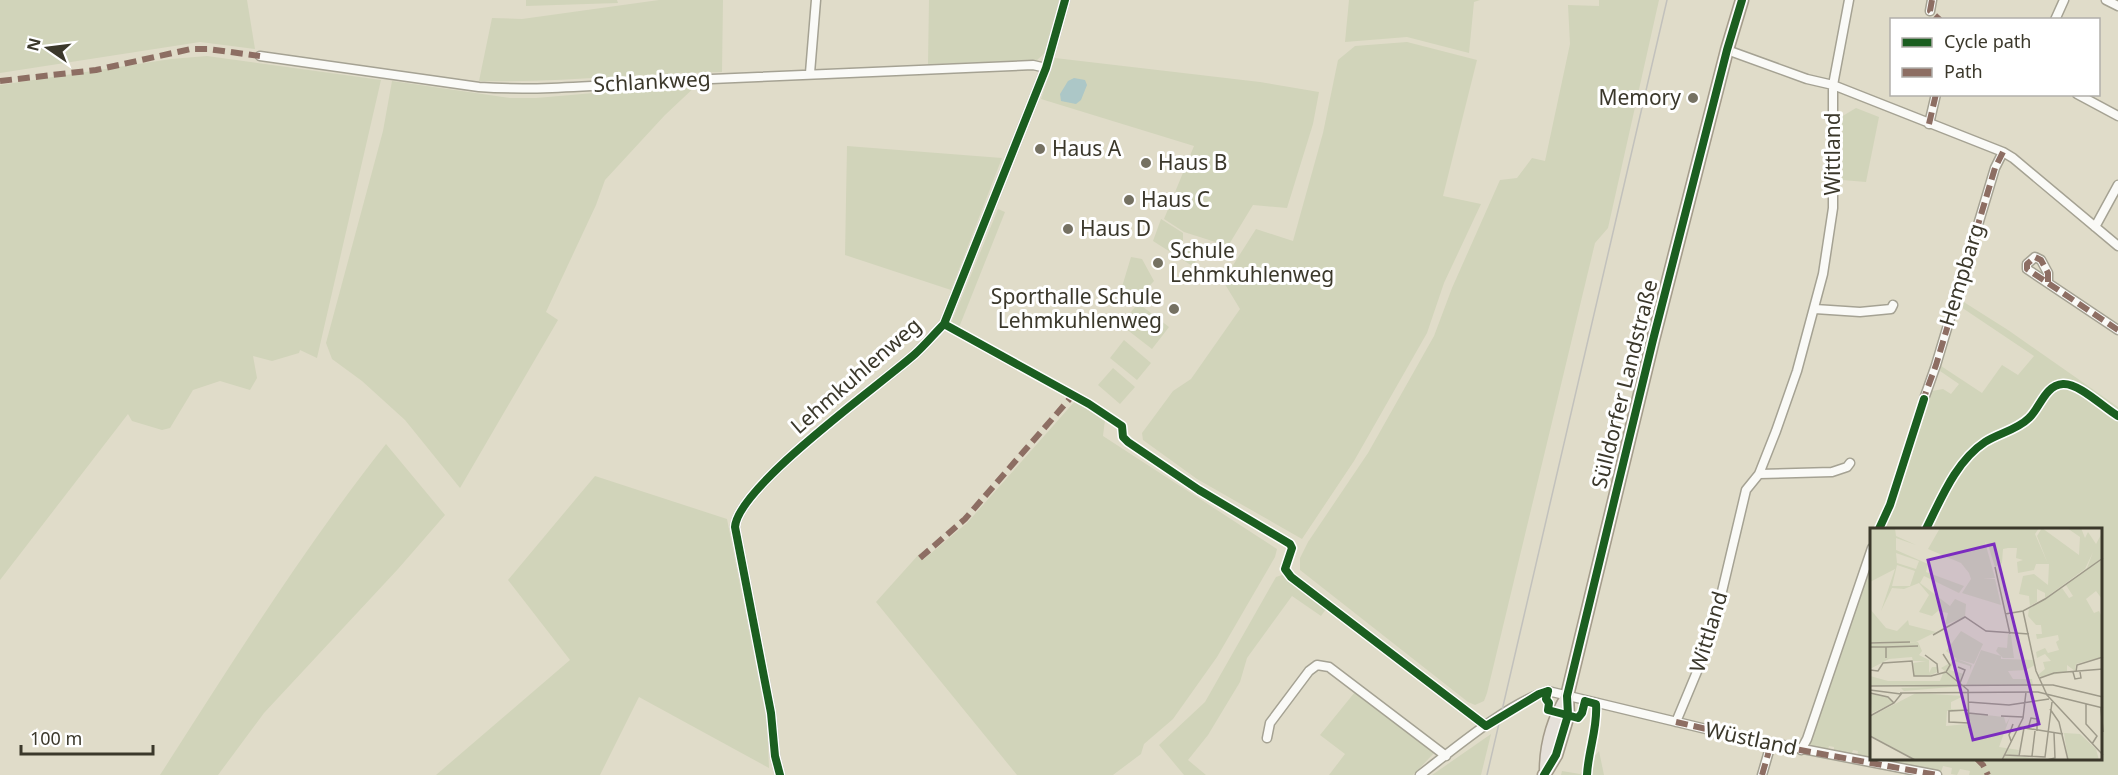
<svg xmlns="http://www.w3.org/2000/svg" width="2118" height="775" font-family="'Noto Sans',sans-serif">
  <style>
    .green { fill: #d1d4ba }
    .water { fill: #acc7c7 }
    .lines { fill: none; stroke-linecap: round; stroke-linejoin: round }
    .street-casing { stroke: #a5a293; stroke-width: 11 }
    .primary-casing { stroke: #a49c8b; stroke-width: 15 }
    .street { stroke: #fafaf7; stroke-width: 8 }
    .primary { stroke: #e5e0d9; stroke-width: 12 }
    .tram { stroke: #c2c1bc; stroke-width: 1.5 }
    .quiet { stroke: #8d6e63; stroke-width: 6; stroke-dasharray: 12 6; stroke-linecap: butt }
    .cycleway-casing { stroke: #fff; stroke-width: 11 }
    .cycleway { stroke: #1b5e20; stroke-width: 8 }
    .poi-dot { fill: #757162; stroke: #fff; stroke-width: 2 }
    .labels { text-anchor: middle; stroke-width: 6; stroke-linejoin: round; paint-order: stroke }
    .street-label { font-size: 21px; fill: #3b382b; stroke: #fff }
    .poi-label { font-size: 21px; fill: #3b382b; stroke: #fff; text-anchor: start }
    .inset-road { fill: none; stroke: #9e9a8a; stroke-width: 1.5 }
    .view { fill: #7b2cbf; fill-opacity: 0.15; stroke: #7b2cbf; stroke-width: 3 }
    .inset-edge { fill: none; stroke: #3b382b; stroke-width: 3 }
  </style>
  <rect width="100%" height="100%" fill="#e0dcc9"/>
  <path class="green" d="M0 0H247L255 49 200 42 0 73Z
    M526 0H617L618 3 526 6Z
    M659 0H723L722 72C641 73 560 83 479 81L492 18 522 19Z
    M929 0H1059L1046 52 1037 60 928 64Z
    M1349 0H1480L1474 2 1469 53 1407 37 1345 42Z
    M1599 0H1659L1608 228 1595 243 1487 693 1484 701 1475 705 1468 702 1300 570V558L1308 542 1368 453 1434 336 1452 288 1500 180 1517 178 1532 158 1545 161 1570 44 1568 5 1599 6Z
    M1407 42 1477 60 1443 196 1481 204 1444 283 1427 333 1354 461 1302 539 1197 479 1143 440 1142 433 1173 391 1191 379 1240 309 1223 281 1256 229 1293 241 1323 133 1338 60 1355 46Z
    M207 56 381 80 317 358 300 350 299 353 272 361 253 356 257 378 250 390 220 381 193 390 170 428 162 430 132 421 128 414 0 580V85L171 59Z
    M1055 58 1260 82 1319 92 1313 124 1287 208 1253 205 1228 246 1184 232 1164 219 1194 146 1041 99Z
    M392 81 510 98H536L698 84 665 115 605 180 596 205 546 312 558 320 460 488 405 420 362 381 332 359 326 343 383 131Z
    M1856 108 1879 117 1866 182 1842 180 1843 140 1841 117Z
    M847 146 1002 158 951 290 845 255Z
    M998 209 1005 212 958 330 950 326Z
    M1161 219 1183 233V246L1198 252 1194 267 1153 241Z
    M1131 257 1142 259 1154 281 1130 307 1118 300Z
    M1959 299 2008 330 2118 407V775H1969L1970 771 1960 769 1957 775 1951 774 1952 768 1943 766 1941 772 1882 762 1883 758H2102V529H1885L1927 399H1930L1932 391 1943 389 1951 394 1959 384 1940 371 1941 366 1982 393 2002 365 2018 375 2034 356 1958 305Z
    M1138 303 1169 327 1152 349 1121 325Z
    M1124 340 1151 363 1137 380 1110 358Z
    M1113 368 1135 387 1120 404 1098 385Z
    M1075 401 1105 420 1103 436 1277 549 1275 557 1217 657 1173 719 1144 744 1141 754 1113 775H1017L876 602 920 553 924 559 967 523Z
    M386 444 445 515 398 569 264 713 218 775H160C232 663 303 549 386 444Z
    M595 476 727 519 767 722 769 768 639 697 600 775H436L570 660 508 580Z
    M1872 564V758L1876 759V761L1857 757 1858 751 1853 750 1851 756 1834 753V747L1829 746 1827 752 1806 748Z
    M1282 575 1326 609 1321 616 1292 596 1247 658 1240 682 1208 735 1188 760 1206 775H1184L1159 745 1205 702 1276 577Z
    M1355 692 1435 752 1413 775H1329L1345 754 1320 735Z
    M1491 734 1481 775H1432Z
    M1599 751 1604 775H1561L1562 771 1580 774Z"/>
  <path class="water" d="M1074 78 1085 80 1087 85 1081 100 1076 104 1061 101 1060 94 1068 81Z"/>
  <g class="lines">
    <defs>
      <path id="street" d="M2106 0 2118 6
        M1930 11 1932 0
        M2055 20 2064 0
        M1727 50 1807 79 1833 85 2003 152 2013 158 2118 246
        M260 56 479 87C548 92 618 83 688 80 803 74 918 69 1033 65L1046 68
        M810 73 816 0
        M2077 94 2118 116
        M1929 124 1936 94
        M2095 227 2118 185
        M2048 282V273L2041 260 2035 257 2027 264V269L2118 330
        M1815 309 1860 312 1891 309 1893 305
        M1924 399 1936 365 1995 168 2003 152
        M1759 474 1832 472 1847 467 1850 463
        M1676 722 1711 638 1746 490 1759 474 1776 431 1797 371 1823 274 1833 208V85L1849 0
        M1267 738 1270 723 1309 671 1317 665 1329 667 1446 756
        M1801 750 1807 739 1872 548
        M780 775 775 756 771 713 735 527C738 486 880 385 915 354 925 345 934 334 944 324L1046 68 1065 0
        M1420 775C1454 749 1508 703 1548 691L1731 735 1937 775
        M1762 775 1771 744"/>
      <path id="primary" d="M1546 771C1546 744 1553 720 1567 697
        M1544 775 1556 755 1568 715 1567 696 1653 340 1727 50 1742 0"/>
    </defs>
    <use href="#street" class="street-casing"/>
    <use href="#primary" class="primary-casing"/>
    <use href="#street" class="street"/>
    <use href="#primary" class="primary"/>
    <path class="tram" d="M1487 775 1667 0"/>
    <path class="quiet" d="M1932 0 1930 11 1940 20
      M0 81 96 70 191 49H208L260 56
      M1929 124 1936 94
      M2048 282V273L2041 260 2035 257 2027 264V269L2118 330
      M1922 403 1936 365 1995 168 2003 152
      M920 558 965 519 1073 395
      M1676 722 1789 748 1937 775
      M1976 758 1983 765 1988 775
      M1762 775 1771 744"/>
    <defs>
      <path id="cycleway" d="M944 324 1089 404 1122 426 1123 437 1128 442 1199 490 1290 544 1292 548 1285 569 1291 577 1486 726 1539 694 1548 691
        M1879 529 1890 505 1924 399
        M1926 529C1941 499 1956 461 1985 442 1999 433 2017 430 2029 418 2040 408 2045 385 2063 384 2079 383 2104 408 2118 416
        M1548 691 1546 699 1549 703 1548 710 1578 718 1582 713 1585 701 1596 704C1598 728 1588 751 1587 775
        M780 775 775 756 771 713 735 527C738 486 880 385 915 354 925 345 934 334 944 324L1046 68 1065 0
        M1544 775 1556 755 1568 715 1567 696 1653 340 1727 50 1742 0"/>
    </defs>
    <use href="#cycleway" class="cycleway-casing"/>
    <use href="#cycleway" class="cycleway"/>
  </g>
  <g class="poi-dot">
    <circle cx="1693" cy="98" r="6"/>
    <circle cx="1040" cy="149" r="6"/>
    <circle cx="1146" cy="163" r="6"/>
    <circle cx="1129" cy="200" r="6"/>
    <circle cx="1068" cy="229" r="6"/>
    <circle cx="1158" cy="263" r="6"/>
    <circle cx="1174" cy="309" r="6"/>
  </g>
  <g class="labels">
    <g class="street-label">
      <text transform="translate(652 82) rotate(-3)" y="7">Schlankweg</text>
      <text transform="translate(1833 154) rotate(-90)" y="7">Wittland</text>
      <text transform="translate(1962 275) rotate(-73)" y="7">Hempbarg</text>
      <text transform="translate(856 376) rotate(-41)" y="7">Lehmkuhlenweg</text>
      <text transform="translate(1625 384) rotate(-76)" y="7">Sülldorfer Landstraße</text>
      <text transform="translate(1709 632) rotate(-73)" y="7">Wittland</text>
      <text transform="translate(1751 739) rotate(12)" y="7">Wüstland</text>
    </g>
    <g class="poi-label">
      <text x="1681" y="105" text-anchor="end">Memory</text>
      <text x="1052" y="156">Haus A</text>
      <text x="1158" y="170">Haus B</text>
      <text x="1141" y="207">Haus C</text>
      <text x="1080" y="236">Haus D</text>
      <text x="1170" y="258">Schule<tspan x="1170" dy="24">Lehmkuhlenweg</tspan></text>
      <text x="1162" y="304" text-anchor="end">Sporthalle Schule<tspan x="1162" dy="24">Lehmkuhlenweg</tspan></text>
    </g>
  </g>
  <g transform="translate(1870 528)">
    <rect width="232" height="232" fill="#e0dcc9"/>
    <path d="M0 0H25L26 8 46 17 26 10V22L58 36 56 44 94 58 89 65 54 48 50 55 80 78 85 71 96 76 95 89 75 97 78 85 68 83 62 88 49 84 59 67 49 55 34 61 22 60 11 83 25 41 0 54ZM26 25 49 33 46 41 27 35ZM27 37 45 43 40 58H22ZM70 0H169L165 6 178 36 167 8 172 0 209 27 210 9 197 0H211L215 10 218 4 226 16 232 5V29L226 35 232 31V71L226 63 216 71 224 85 229 83 232 89V129L206 136 205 143 197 137V144L171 149 168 147 175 141 173 134 181 133 175 126 167 130 166 124 175 120 178 125 189 122 186 114 189 112 188 107 167 111 166 106H172L171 97H166L158 88 159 80 192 60 199 70 203 68 196 57 217 40 223 24 215 41 175 70V65L167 61V74L160 78 159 68 149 66 153 48 164 46 178 57 179 36H166L164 42 148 45 147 34 153 32 146 30 147 20H138L133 21 132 35 125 39 118 17 115 14 125 50 113 51H125L131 77 92 65 101 51 99 45 91 35 58 21ZM0 81 16 100 27 103 38 92 39 97 66 104 46 114H0ZM91 103 113 116 104 136 87 131 102 137 100 142V138L84 133 80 142 94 146 90 154 71 140 87 131 76 123ZM138 106 141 107 144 130H133L126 123 128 119 137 120ZM48 114 52 123 49 127 59 132V145L62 139H67V144L61 147 44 148 43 135 56 133H43L42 129 19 131 0 141V116ZM111 122 131 128V131L164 132 165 137 156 142 138 143 143 151H162L163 157H96ZM74 143 93 158 34 163 31 160 60 159 0 157V148L18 153H70ZM46 165 94 168 81 174V181L97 182 77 183 76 198 98 196V185L134 189 136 196 140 189 129 219 149 222 148 228 176 232H46L0 207V189ZM0 166 18 169 23 175 2 185ZM194 205 210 206 226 221 229 232H198Z" fill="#d1d4ba" fill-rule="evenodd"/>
    <path class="inset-road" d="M125 39 140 106M153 83 166 143 177 167M135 86 153 83 175 71 233 30M63 107 95 89 116 103 159 106M0 115 40 114M55 127 67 136 68 145M16 130V119L48 118M0 131V119H16M88 139 95 142 90 155M0 142 8 143 13 135 42 133 44 148H61L76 144 80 137 73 126M76 144 98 162 99 200M203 144 205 151 211 150 210 144M206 144 207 137 233 129M170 150 184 145 233 141M0 158 183 157 233 169M0 162 31 166M0 165 18 169 24 175M30 165 168 164 233 180M176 166 233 227M98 174 139 177 179 171M216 176V196L227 208 222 216M231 180 233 204M180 181 189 194 198 232M98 182 79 183V194L99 195M98 185 118 187M0 188 24 175 32 165M131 188 153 189M149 199 193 206M158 201 161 190 167 191V203M0 208 45 232M141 213 139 207 143 196M135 227 175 229 182 174M149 228 154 200M162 228 165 203M132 232 153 190 156 164M177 232 185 230 184 205"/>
    <path class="view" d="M124 16 169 196 103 212 58 32Z"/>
    <rect width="232" height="232" class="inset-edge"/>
  </g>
  <rect x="1890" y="18" width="210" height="78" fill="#ffffff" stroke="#b1afaa" stroke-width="1.5"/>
  <rect x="1902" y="38" width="30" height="9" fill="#1b5e20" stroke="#b1afaa" stroke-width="1.5"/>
  <text x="1944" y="48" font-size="18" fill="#3b382b">Cycle path</text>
  <rect x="1902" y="68" width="30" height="9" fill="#8d6e63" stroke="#b1afaa" stroke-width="1.5"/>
  <text x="1944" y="78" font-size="18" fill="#3b382b">Path</text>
  <g transform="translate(48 48) rotate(284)" stroke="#ffffff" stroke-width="4.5" paint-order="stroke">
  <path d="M0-4.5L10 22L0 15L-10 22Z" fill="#3b382b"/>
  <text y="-9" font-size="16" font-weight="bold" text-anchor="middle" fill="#3b382b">N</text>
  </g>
  <path d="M21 745v9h132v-9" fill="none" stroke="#3b382b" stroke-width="3"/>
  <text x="30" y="745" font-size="18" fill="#3b382b" stroke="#ffffff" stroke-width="4.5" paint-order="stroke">100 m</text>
</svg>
